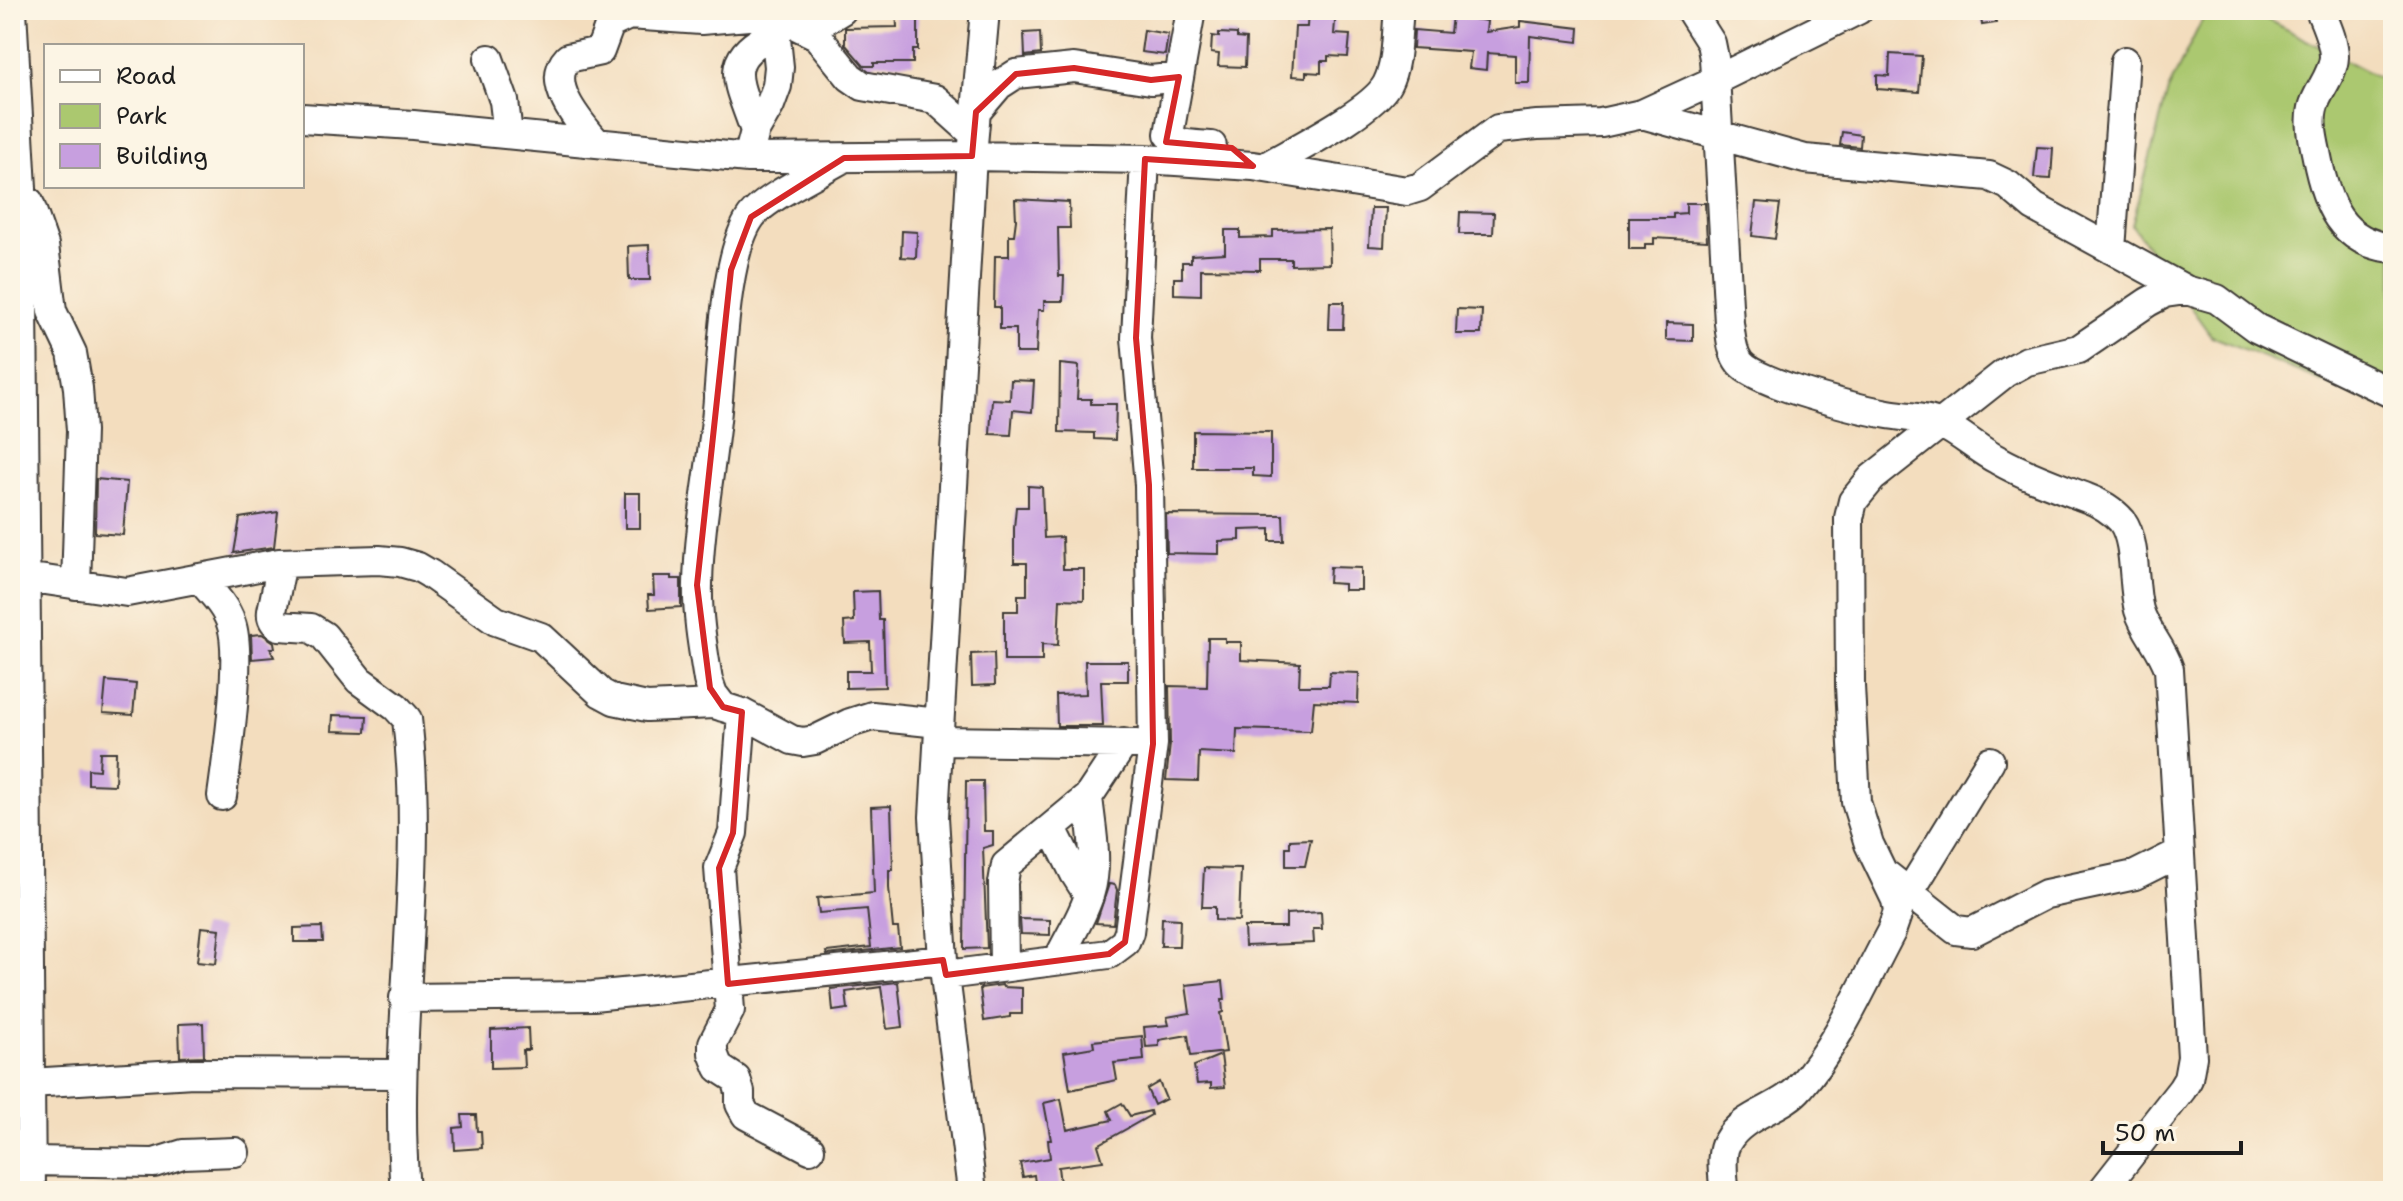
<svg xmlns="http://www.w3.org/2000/svg" width="2403" height="1201" font-family="'Shantell Sans',sans-serif">
  <style>
    .green { fill: #abc86f; stroke: #647246; stroke-width: 2 }
    .building { fill: #c79fdf }
    .lines { fill: none; stroke-linecap: round; stroke-linejoin: round }
    .minor-casing { stroke: #3c3934; stroke-width: 32 }
    .minor { stroke: #fff; stroke-width: 28 }
    .marked { fill: none; stroke: #d62828; stroke-width: 6; stroke-linejoin: round }
  </style>
  <rect width="100%" height="100%" fill="#fcf5e5"/>
  <filter id="ink" filterUnits="userSpaceOnUse"><feTurbulence type="fractalNoise" baseFrequency=".0125" numOctaves="2"/><feDisplacementMap in="SourceGraphic" scale="16" xChannelSelector="R" yChannelSelector="G"/><feConvolveMatrix kernelMatrix="1 2 1 2 8 2 1 2 1" color-interpolation-filters="sRGB"/></filter>
  <filter id="wash" filterUnits="userSpaceOnUse"><feTurbulence type="fractalNoise" baseFrequency=".006" numOctaves="4" result="noise"/><feDisplacementMap in="SourceGraphic" scale="32" xChannelSelector="R" yChannelSelector="G"/><feGaussianBlur stdDeviation="1.8" result="paint"/><feColorMatrix in="noise" values="0 0 0 0 0 0 0 0 0 0 0 0 0 0 0 0 0 1.4 0 .05"/><feComposite in="paint" operator="in"/></filter>
  <g filter="url(#wash)">
    <rect width="100%" height="100%" fill="#f3ddbe"/>
    <path class="green" d="M2207 10H2249L2393 85V410L2211 336 2132 225 2168 90Z"/>
    <g id="blocks">
      <path class="building" d="M896 10H918V50H913V63H874V66H864L845 44V28L897 27Z
        M1308 10H1336L1334 34 1350 35 1348 57 1328 56V61H1321V73L1306 72V77L1292 76 1295 27H1307Z
        M1980 10H1994L1996 23 1982 25Z
        M1452 16 1487 21 1486 32 1520 27V21L1579 28 1578 42 1530 36 1529 83H1515V55L1487 53 1486 70 1469 68 1471 52 1413 48 1414 30 1450 33Z
        M1144 30 1168 34 1165 55 1141 52Z
        M1040 32 1041 54 1025 56 1024 33Z
        M1219 33 1237 34V38L1246 39 1245 67 1218 66 1219 54 1211 53 1212 36 1219 37Z
        M1890 54 1922 56 1919 92 1877 89V75L1889 76Z
        M1842 132 1861 135 1860 147 1840 145Z
        M2037 147 2053 148 2051 179 2034 178Z
        M1015 199 1069 202 1070 228H1058L1059 276H1064L1063 301H1044V310H1038L1036 353H1016V329H1000V307H994L995 256H1009V235H1014L1016 220Z
        M1756 202 1780 204 1775 239 1752 236Z
        M1686 203H1705L1707 241 1654 238V244H1645V249H1629V218H1673V214L1686 213Z
        M1371 208H1386L1384 247 1369 246Z
        M1460 212 1494 213 1493 234H1459Z
        M1329 229 1330 264 1291 265V259H1260V270L1201 269V295L1174 294V278H1182V262H1191V255L1225 253V230H1240V238L1273 237V230Z
        M902 231 917 232 916 258 901 257Z
        M649 245 650 280H629L628 246Z
        M1330 302H1344L1343 329H1329Z
        M1457 309 1482 310 1481 334H1456Z
        M1666 323 1693 324V341L1666 340Z
        M1060 364 1079 366 1077 399H1091V404H1116L1115 440 1094 439V433L1059 432Z
        M1011 380 1034 381 1032 412 1013 410 1011 435 990 434 992 399 1010 400Z
        M1193 431 1271 432V477L1253 476V468H1193Z
        M96 479 127 482 123 535 95 533Z
        M1028 486 1042 487 1044 538 1062 537 1063 569H1084V600L1060 599 1058 645 1042 644V661H1004V611H1018V595H1027V563H1014V528L1016 507H1028Z
        M625 493H640V528H625Z
        M278 512 274 547 234 553 240 518Z
        M1166 514 1283 515 1284 541H1270V529L1240 530V540L1219 541V554L1167 553Z
        M1330 567 1361 568V590H1344V584L1329 583Z
        M653 576H671V579H681V607L649 609 648 595H654Z
        M878 591 879 620H883L885 687 846 688V671H871L870 642 845 643 844 622 854 621 853 592Z
        M262 634 274 642 275 648H270L274 657 252 659 251 635Z
        M1208 638H1225V642H1241V660L1300 663 1299 686H1329L1330 672 1359 673 1358 703 1314 701 1311 731 1237 729 1236 754 1199 752 1198 781 1166 780 1170 744 1169 686 1207 687Z
        M994 653 995 685 972 686 971 654Z
        M1085 661H1128V681H1101L1103 726H1057L1056 695 1086 694Z
        M106 681 136 684 133 715 103 713Z
        M333 715 367 716 366 732 332 731Z
        M100 752H116L115 785 88 784V769L99 770Z
        M966 781H983L984 831H993V845L983 848 987 948 964 949Z
        M891 806 893 870H889V888L893 928H898L900 947 827 955 826 952 871 947 867 909 819 913 817 898 874 893 871 807Z
        M1311 839 1305 866H1286V847H1290V840Z
        M1204 868 1241 869 1239 921 1215 920V907H1202Z
        M1109 884 1115 885 1117 890 1113 924 1096 923Z
        M1321 912 1322 929H1313L1314 943 1245 946 1244 927H1286V914Z
        M1162 918 1180 919 1179 946H1161Z
        M1020 919 1050 920V935L1021 934Z
        M201 927 220 929 216 964 197 962Z
        M322 927 323 942H294V928Z
        M1223 981 1225 1000H1222L1223 1012 1220 1013 1226 1052 1191 1056 1188 1035 1159 1040V1046L1146 1047 1144 1027 1169 1025 1167 1017 1190 1013 1186 985Z
        M898 982 903 1027 887 1029 881 987 846 992 848 1009 833 1011 831 989Z
        M1002 985 1003 987 1022 988V1014H1010V1017L984 1021 980 988Z
        M203 1023 204 1056 180 1057 179 1024Z
        M528 1028 529 1050H523L524 1067 491 1068V1030Z
        M1142 1036 1144 1060 1114 1063 1117 1080 1070 1090 1064 1052 1094 1047 1093 1041Z
        M1221 1055 1225 1087 1211 1088V1083L1197 1084 1194 1066Z
        M1159 1082 1166 1099 1154 1105 1147 1089Z
        M1061 1099 1067 1130 1112 1120 1108 1111 1122 1103 1130 1116 1150 1111 1151 1115 1098 1145 1103 1161 1058 1167 1061 1191H1036L1034 1175 1023 1177 1020 1163 1050 1158 1048 1140H1051L1044 1103Z
        M462 1115H476L477 1131H481L482 1148 455 1150 454 1128 463 1127Z"/>
    </g>
  </g>
  <g filter="url(#ink)">
    <use href="#blocks" fill-opacity="0" stroke="#3c3934" stroke-width="2"/>
    <g class="lines">
      <defs>
        <path id="minor" d="M12 10 22 188 31 1191
          M1191 10 1169 134C1177 147 1197 144 1212 146
          M1690 10 1711 43 1714 58 1729 323C1731 336 1731 352 1740 363 1757 384 1859 409 1888 414 1904 417 1926 417 1941 424 1961 433 1978 450 1998 460 2026 476 2056 486 2087 498 2099 502 2113 511 2122 521 2137 542 2132 584 2139 610 2145 631 2162 647 2169 669L2192 1057 2188 1079 2182 1089 2102 1191
          M2320 10C2326 25 2334 41 2334 57 2333 76 2317 91 2313 108 2309 124 2314 142 2317 157 2326 203 2340 243 2393 248
          M809 30 842 10
          M489 59 504 101 508 134
          M976 112 999 85 1016 74 1074 68 1151 80 1179 77
          M1642 114 1805 159 1989 176 2008 185 2034 207 2186 290
          M302 118 413 125 748 158 972 156 1145 159 1253 166 1407 191 1420 187 1498 129 1537 125 1601 123 1642 114 1716 80 1858 10
          M755 131C739 82 719 60 775 33
          M596 142C580 123 544 83 568 58L600 51 610 24 629 15 701 20 773 14 816 35 850 77 863 86 935 99 974 134
          M748 158 755 131 770 105 777 86 779 67 773 10
          M1265 167C1294 150 1373 111 1387 84 1398 63 1396 33 1399 10
          M29 202 44 245 52 311 72 353 78 388 81 431 76 585
          M2111 249 2125 61
          M282 563 272 611C271 618 273 622 279 626L311 628 324 636 359 680 396 707 407 719C426 876 392 1034 405 1191
          M25 577 127 592 279 563 379 560 400 562 418 567 430 574 496 621 541 637 601 693 614 700 647 707 714 704 742 713 792 740 803 742 815 740 850 723 872 716 939 723
          M199 578C211 592 225 605 231 623 243 655 227 759 222 796
          M723 707 713 694 708 680C703 649 697 616 698 584 699 529 710 475 716 420 722 370 723 256 751 217 766 197 820 172 843 158
          M742 713 733 833 719 868 730 1010 713 1043V1053L719 1068 736 1079 740 1092V1104L746 1115 810 1149
          M939 741 1136 744
          M1052 828 1075 874 1089 896
          M1888 876 1956 930 1972 932 2046 894 2135 875 2179 853
          M1909 893 1990 761
          M1058 960C1068 938 1084 915 1090 892 1099 862 1091 827 1088 797
          M1004 966 1003 883 1006 865 1088 797 1124 743
          M946 975 1109 954 1125 942 1129 932 1153 744 1149 485 1136 338 1145 159
          M404 998 593 996 943 960
          M30 1083 193 1073 401 1074
          M31 1161 154 1163 183 1154 235 1152
          M972 1191 943 960 934 817 972 156 985 10
          M1724 1191C1724 1176 1719 1155 1727 1142 1742 1114 1782 1109 1800 1087 1839 1042 1863 984 1891 932L1898 912 1896 900 1869 844 1856 802 1850 686 1849 518 1853 501 1872 478 2005 373 2027 361 2079 349 2148 302 2165 293 2186 290 2217 299 2256 328 2393 394"/>
      </defs>
      <use href="#minor" class="minor-casing"/>
      <use href="#minor" class="minor"/>
    </g>
  </g>
  <path class="marked" d="M1074 68 1151 80 1179 77 1166 142 1232 148 1253 166 1145 159 1136 338 1149 485 1153 744 1125 942 1109 954 946 975 943 960 728 984 719 868 733 833 742 712 723 707 710 688 697 585 731 270 751 217 844 158 972 156 976 112 1016 74Z"/>
  <rect width="2403" height="1201" fill="none" stroke="#fcf5e5" stroke-width="40"/>
  <rect x="44" y="44" width="260" height="144" fill="#fcf5e5" stroke="#a29e95" stroke-width="2"/>
  <rect x="60" y="70" width="40" height="12" fill="#ffffff" stroke="#a29e95" stroke-width="2"/>
  <text x="116" y="84" font-size="24" fill="#1c1c1c">Road</text>
  <rect x="60" y="104" width="40" height="24" fill="#abc86f" stroke="#a29e95" stroke-width="2"/>
  <text x="116" y="124" font-size="24" fill="#1c1c1c">Park</text>
  <rect x="60" y="144" width="40" height="24" fill="#c79fdf" stroke="#a29e95" stroke-width="2"/>
  <text x="116" y="164" font-size="24" fill="#1c1c1c">Building</text>
  <path d="M2103 1141v12h138v-12" fill="none" stroke="#1c1c1c" stroke-width="4"/>
  <text x="2115" y="1141" font-size="24" fill="#1c1c1c" stroke="#fcf5e5" stroke-width="6" paint-order="stroke">50 m</text>
</svg>
